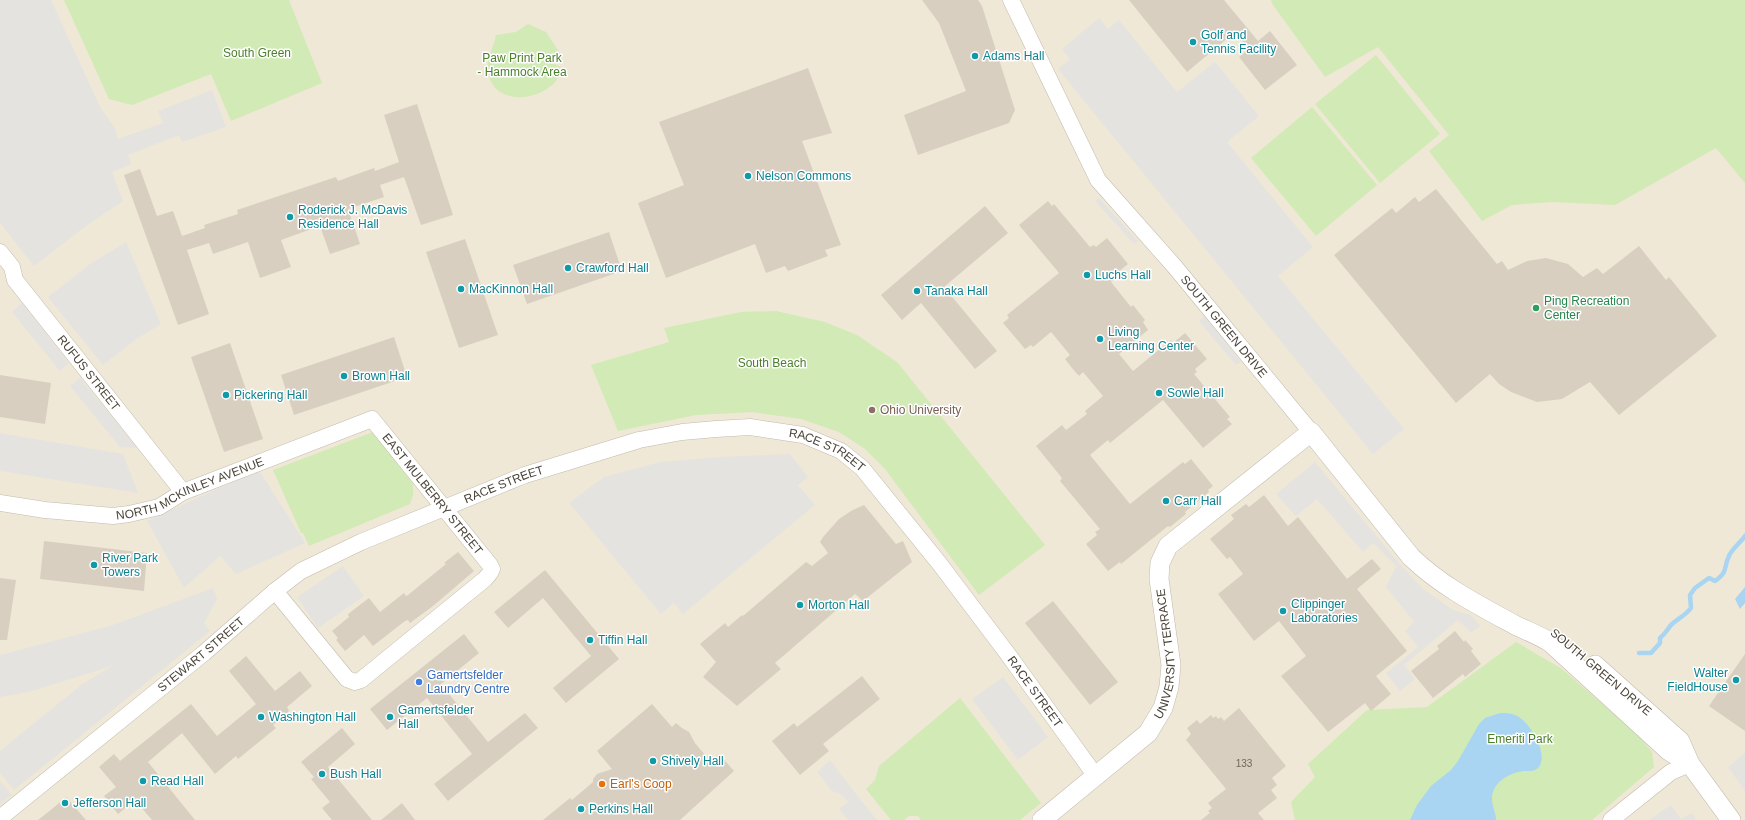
<svg xmlns="http://www.w3.org/2000/svg" width="1745" height="820" font-family="Helvetica,sans-serif">
  <style>
    .education { fill: #efe8d6 }
    .green { fill: #d2eab5 }
    .parking { fill: #e5e3e0 }
    .water { fill: #a9d4f2 }
    .lines { fill: none; stroke-linecap: round; stroke-linejoin: round }
    .stream { stroke: #a9d4f2; stroke-width: 4.5 }
    .building { fill: #d8cfc1 }
    .minor-casing { stroke: #c2bbae; stroke-width: 17 }
    .tertiary-casing { stroke: #c2bbae; stroke-width: 20 }
    .minor { stroke: #fff; stroke-width: 16 }
    .tertiary { stroke: #fff; stroke-width: 19 }
    .culture-dot { fill: #0f9aa8; stroke: #fff; stroke-width: 1.5 }
    .leisure-dot { fill: #2e9e5b; stroke: #fff; stroke-width: 1.5 }
    .education-dot { fill: #8d6e63; stroke: #fff; stroke-width: 1.5 }
    .shop-dot { fill: #3f7fe0; stroke: #fff; stroke-width: 1.5 }
    .food-dot { fill: #e8710a; stroke: #fff; stroke-width: 1.5 }
    .labels { text-anchor: middle; stroke-width: 3; stroke-linejoin: round; paint-order: stroke }
    .number-label { font-size: 10px; fill: #6e675b }
    .culture-label { font-size: 12px; fill: #0d838f; stroke: #fff; text-anchor: start }
    .park-label { font-size: 12px; fill: #4a7f2a; stroke: #fff }
    .leisure-label { font-size: 12px; fill: #27864d; stroke: #fff; text-anchor: start }
    .street-label { font-size: 12px; fill: #4b4439; stroke: #fff }
    .education-label { font-size: 12px; fill: #785e54; stroke: #fff; text-anchor: start }
    .shop-label { font-size: 12px; fill: #366cbe; stroke: #fff; text-anchor: start }
    .food-label { font-size: 12px; fill: #c56008; stroke: #fff; text-anchor: start }
  </style>
  <rect width="100%" height="100%" fill="#f6f3ec"/>
  <path class="education" d="M0 0H1745V820H0Z"/>
  <path class="green" d="M64 0H289L322 83 231 121 211 74 132 105 109 99Z
    M1271 0H1745V183L1716 148 1615 205 1552 202 1512 205 1482 221 1429 151 1449 135 1378 47 1325 77 1273 5Z
    M528 24 546 32 561 55 555 64 562 68C560 73 558 79 555 82 554 85 550 86 548 88 528 103 491 101 488 71 486 58 494 47 496 35L516 32Z
    M1376 55 1440 134 1380 183 1315 104Z
    M1312 107 1377 185 1316 236 1251 158Z
    M776 311 825 322 857 335 897 362 1045 545 979 595 885 469 865 449 839 432 801 419 752 412 696 415 618 431 591 365 669 342 664 328 741 312Z
    M373 432 413 484V495L410 504 309 546 303 533H301L273 470Z
    M1516 642 1562 669 1638 735 1652 752 1654 767 1592 820H1295L1291 802 1315 777 1308 764 1367 710 1427 707Z
    M960 698 1041 803 1020 820H921L918 816H909L904 820H891L866 789 875 780 879 766Z"/>
  <path class="parking" d="M0 0H51L100 107 115 128 118 139 163 123 158 111 212 90 226 127 182 142 179 135 128 155 131 164 112 172 123 201 86 226 34 266 0 223Z
    M1099 18 1108 29 1119 20 1177 92 1215 62 1259 116 1227 142 1313 247 1278 276 1404 429 1373 454 1058 69 1070 59 1062 49Z
    M1099 198 1138 241 1134 244 1095 201Z
    M126 242 161 324 135 340 103 365 48 297 90 264Z
    M22 303 69 363 60 371 12 312Z
    M1204 316 1241 362 1236 365 1199 321Z
    M80 378 137 448 120 447 70 386Z
    M0 433 123 454 138 493 0 471Z
    M790 454 808 477 798 485 815 505 683 614 674 603 661 614 569 503 604 477 660 462 719 457Z
    M1315 462 1398 562 1422 588 1453 610 1471 615 1480 626 1471 633 1458 620 1404 665 1415 679 1400 691 1386 673 1418 647 1405 631 1414 622 1386 587 1396 566 1373 543 1363 552 1317 499 1296 516 1276 494Z
    M259 470 305 543 236 574 220 556 184 588 147 521Z
    M343 566 364 596 318 628 297 597Z
    M213 588 217 599 204 623 210 631 14 790 0 773V751L81 685 112 666 29 692 0 697V655L110 626Z
    M1003 677 1048 737 1018 760 972 699Z
    M1745 753V791L1728 767Z
    M830 760 856 794 877 820H848L839 809 848 802 839 793 832 791 817 772Z
    M0 781 12 795 0 804Z
    M1671 805 1681 819 1692 813 1696 820H1649Z"/>
  <path class="water" d="M1745 587V603L1740 609 1735 599Z
    M1500 713C1506 713 1511 713 1517 716 1530 722 1550 755 1538 768 1534 772 1529 771 1524 771 1509 773 1492 782 1492 799 1492 806 1496 813 1496 820H1410L1417 805 1431 786 1451 770 1458 761 1479 724 1485 718Z"/>
  <g class="lines">
    <path class="stream" d="M1639 653H1651L1660 643V638C1665 634 1667 630 1671 625 1677 619 1685 616 1691 608L1690 595 1695 588 1709 578 1715 581C1729 571 1723 568 1729 556 1732 549 1740 543 1745 536"/>
  </g>
  <path class="building" d="M922 0H978L982 6 1015 110 1009 123 918 155 904 115 966 91 939 23Z
    M1129 0H1224L1258 41 1270 31 1297 65 1265 90 1239 57 1249 49 1235 32 1187 72Z
    M808 68 832 133 802 141 841 245 825 250 828 256 788 271 785 266 766 273 755 244 666 278 638 203 684 185 659 122Z
    M417 104 453 215 421 225 404 177 380 185 384 197 348 209 360 244 330 254 320 226 281 240 291 267 260 278 248 242 213 254 209 243 187 250 209 314 178 325 124 175 140 169 157 216 173 211 182 236 205 228 204 225 238 214 237 210 336 177 338 181 374 168 375 171 399 162 384 115Z
    M1436 189 1497 264 1502 261 1508 270 1527 261 1546 258 1568 264 1583 277 1597 268 1603 274 1639 246 1666 280 1669 277 1717 336 1619 415 1590 382 1562 399 1537 402 1511 392 1499 384 1490 374 1456 403 1334 255 1392 208 1396 213 1415 197 1419 202Z
    M1048 201 1052 206 1054 204 1090 247 1094 245 1096 247 1107 238 1128 264 1117 273 1119 276 1111 282 1131 307 1133 305 1145 320 1143 322 1148 330 1119 354 1133 371 1171 340 1173 343 1185 333 1207 359 1195 369 1197 372 1194 374 1230 417 1227 419 1232 424 1203 448 1163 400 1110 443 1108 440 1090 455 1130 504 1183 462 1185 464 1191 459 1213 486 1208 490 1209 492 1185 512 1186 514 1170 527 1168 526 1121 564 1120 562 1108 571 1086 544 1097 535 1095 532 1100 529 1060 481 1062 478 1036 446 1062 425 1066 430 1087 414 1085 411 1103 396 1083 372 1079 376 1072 368 1065 359 1070 355 1051 332 1033 347 1031 345 1025 349 1003 323 1009 318 1007 315 1059 273 1019 225Z
    M985 206 1008 233 944 287 997 351 975 369 921 303 902 320 881 295Z
    M609 232 622 271 527 304 513 265Z
    M465 239 498 335 459 348 426 252Z
    M394 337 407 377 294 415 281 375Z
    M230 343 263 439 224 452 191 357Z
    M0 375 51 383 45 424 0 417Z
    M1264 495 1288 526 1298 517 1347 579 1372 559 1381 569 1357 589 1407 651 1376 676 1391 694 1371 711 1365 703 1328 732 1281 676 1306 656 1279 621 1254 641 1218 594 1243 574 1230 557 1227 559 1210 539 1234 519 1231 515 1246 504 1249 507Z
    M864 505 896 544 903 541 912 562 863 601 855 594 775 663 781 669 737 706 703 677 716 662 700 644 725 623 728 627 742 615 743 616 806 562 812 566 828 553 820 542 823 537 839 519 851 511Z
    M44 541 147 553 144 591 40 579Z
    M458 552 474 571 433 606 410 623 408 620 405 621 373 646 364 635 345 651 336 640 338 638 332 631 349 617 348 614 369 598 380 612 404 593 406 596 408 595 446 564 444 563Z
    M545 570 619 659 566 703 553 688 591 656 543 598 508 628 494 612Z
    M0 578 16 580 7 640H0Z
    M1053 601 1118 682 1090 705 1025 623Z
    M1455 631 1464 642 1465 640 1473 649 1471 651 1481 664 1465 677 1463 674 1433 698 1411 671 1439 649 1437 646Z
    M464 634 479 653 441 684 488 742 525 713 538 728 448 801 434 784 472 754 427 698 387 730 370 709Z
    M1745 654V731L1709 706Z
    M246 656 275 691 300 671 312 686 287 707 289 711 273 725 276 728 238 759 236 756 215 774 182 733 148 762 195 820H152L135 800 118 814 104 796 116 787 99 767 114 754 120 761 191 704 217 736 256 704 229 671Z
    M862 676 880 699 823 744 829 751 800 775 772 741 794 723 797 727Z
    M652 704 672 727 676 723 682 728 689 732 695 743 710 761 719 754 734 771 680 820H543L570 798 572 800 593 782V779L597 774 612 769 597 751Z
    M1239 708 1286 766 1272 778 1277 785 1271 790 1277 798 1258 813 1264 820H1201L1210 813 1208 811 1212 808 1208 803 1226 789 1186 740 1191 734 1187 728 1197 720 1200 724 1211 715 1213 718 1216 716 1218 719 1221 717 1224 721Z
    M342 728 355 744 328 767 372 820H332L322 808 330 802 311 779 314 777 301 762Z
    M66 797 86 820H38L52 809Z
    M402 803 415 820H381Z"/>
  <g class="lines">
    <defs>
      <g id="minor">
        <path id="s1" d="M1011 0 1098 180 1175 267 1311 432"/>
        <path id="s2" d="M0 252 12 267 15 280 183 492"/>
        <path id="s3" d="M0 503 45 510 113 516 129 514 159 507 183 492 372 419 490 565 492 569 490 573 485 579 361 680 355 682 347 679 275 591"/>
        <path id="s4" d="M0 818 204 653 275 591 301 571 361 542 525 475 639 440 682 432 716 429 750 427 803 435 841 451 862 468 939 563 1007 653 1095 775"/>
        <path d="M1611 820 1671 772 1690 764"/>
      </g>
      <g id="tertiary">
        <path d="M1595 665 1680 741 1690 764 1731 820"/>
        <path id="s5" d="M1042 820 1148 733 1163 708 1169 687 1171 665 1159 579 1160 563 1168 546 1311 432 1411 557C1441 586 1478 605 1515 625 1527 631 1539 635 1551 643L1669 751 1690 764"/>
      </g>
    </defs>
    <use href="#minor" class="minor-casing"/>
    <use href="#tertiary" class="tertiary-casing"/>
    <use href="#minor" class="minor"/>
    <use href="#tertiary" class="tertiary"/>
  </g>
  <g class="culture-dot">
    <circle cx="1193" cy="42" r="4"/>
    <circle cx="975" cy="56" r="4"/>
    <circle cx="748" cy="176" r="4"/>
    <circle cx="290" cy="217" r="4"/>
    <circle cx="568" cy="268" r="4"/>
    <circle cx="1087" cy="275" r="4"/>
    <circle cx="461" cy="289" r="4"/>
    <circle cx="917" cy="291" r="4"/>
    <circle cx="1100" cy="339" r="4"/>
    <circle cx="344" cy="376" r="4"/>
    <circle cx="1159" cy="393" r="4"/>
    <circle cx="226" cy="395" r="4"/>
    <circle cx="1166" cy="501" r="4"/>
    <circle cx="94" cy="565" r="4"/>
    <circle cx="800" cy="605" r="4"/>
    <circle cx="1283" cy="611" r="4"/>
    <circle cx="590" cy="640" r="4"/>
    <circle cx="1736" cy="680" r="4"/>
    <circle cx="261" cy="717" r="4"/>
    <circle cx="390" cy="717" r="4"/>
    <circle cx="653" cy="761" r="4"/>
    <circle cx="322" cy="774" r="4"/>
    <circle cx="143" cy="781" r="4"/>
    <circle cx="65" cy="803" r="4"/>
    <circle cx="581" cy="809" r="4"/>
  </g>
  <circle class="leisure-dot" cx="1536" cy="308" r="4"/>
  <circle class="education-dot" cx="872" cy="410" r="4"/>
  <circle class="shop-dot" cx="419" cy="682" r="4"/>
  <circle class="food-dot" cx="602" cy="784" r="4"/>
  <g class="labels">
    <g class="number-label">
      <text x="1244" y="767">133</text>
    </g>
    <g class="culture-label">
      <text x="1201" y="39">Golf and<tspan x="1201" dy="14">Tennis Facility</tspan></text>
      <text x="983" y="60">Adams Hall</text>
      <text x="756" y="180">Nelson Commons</text>
      <text x="298" y="214">Roderick J. McDavis<tspan x="298" dy="14">Residence Hall</tspan></text>
      <text x="576" y="272">Crawford Hall</text>
      <text x="1095" y="279">Luchs Hall</text>
      <text x="469" y="293">MacKinnon Hall</text>
      <text x="925" y="295">Tanaka Hall</text>
      <text x="1108" y="336">Living<tspan x="1108" dy="14">Learning Center</tspan></text>
      <text x="352" y="380">Brown Hall</text>
      <text x="1167" y="397">Sowle Hall</text>
      <text x="234" y="399">Pickering Hall</text>
      <text x="1174" y="505">Carr Hall</text>
      <text x="102" y="562">River Park<tspan x="102" dy="14">Towers</tspan></text>
      <text x="1291" y="608">Clippinger<tspan x="1291" dy="14">Laboratories</tspan></text>
      <text x="808" y="609">Morton Hall</text>
      <text x="598" y="644">Tiffin Hall</text>
      <text x="1728" y="677" text-anchor="end">Walter<tspan x="1728" dy="14">FieldHouse</tspan></text>
      <text x="398" y="714">Gamertsfelder<tspan x="398" dy="14">Hall</tspan></text>
      <text x="269" y="721">Washington Hall</text>
      <text x="661" y="765">Shively Hall</text>
      <text x="330" y="778">Bush Hall</text>
      <text x="151" y="785">Read Hall</text>
      <text x="73" y="807">Jefferson Hall</text>
      <text x="589" y="813">Perkins Hall</text>
    </g>
    <g class="park-label">
      <text x="257" y="57">South Green</text>
      <text x="522" y="62">Paw Print Park<tspan x="522" dy="14">- Hammock Area</tspan></text>
      <text x="772" y="367">South Beach</text>
      <text x="1520" y="743">Emeriti Park</text>
    </g>
    <g class="leisure-label">
      <text x="1544" y="305">Ping Recreation<tspan x="1544" dy="14">Center</tspan></text>
    </g>
    <g class="street-label">
      <text dy="4" stroke="none"><textPath href="#s1" startOffset="393">SOUTH GREEN DRIVE</textPath></text>
      <text dy="4" stroke="none"><textPath href="#s2" startOffset="151">RUFUS STREET</textPath></text>
      <text dy="4" stroke="none"><textPath href="#s4" startOffset="946">RACE STREET</textPath></text>
      <text dy="4" stroke="none"><textPath href="#s4" startOffset="610">RACE STREET</textPath></text>
      <text dy="4" stroke="none"><textPath href="#s3" startOffset="196">NORTH MCKINLEY AVENUE</textPath></text>
      <text dy="4" stroke="none"><textPath href="#s3" startOffset="488">EAST MULBERRY STREET</textPath></text>
      <text dy="4" stroke="none"><textPath href="#s4" startOffset="259">STEWART STREET</textPath></text>
      <text dy="4" stroke="none"><textPath href="#s5" startOffset="221">UNIVERSITY TERRACE</textPath></text>
      <text transform="translate(1601 672) rotate(40)" y="4">SOUTH GREEN DRIVE</text>
      <text dy="4" stroke="none"><textPath href="#s4" startOffset="1269">RACE STREET</textPath></text>
    </g>
    <g class="education-label">
      <text x="880" y="414">Ohio University</text>
    </g>
    <g class="shop-label">
      <text x="427" y="679">Gamertsfelder<tspan x="427" dy="14">Laundry Centre</tspan></text>
    </g>
    <g class="food-label">
      <text x="610" y="788">Earl's Coop</text>
    </g>
  </g>
</svg>
